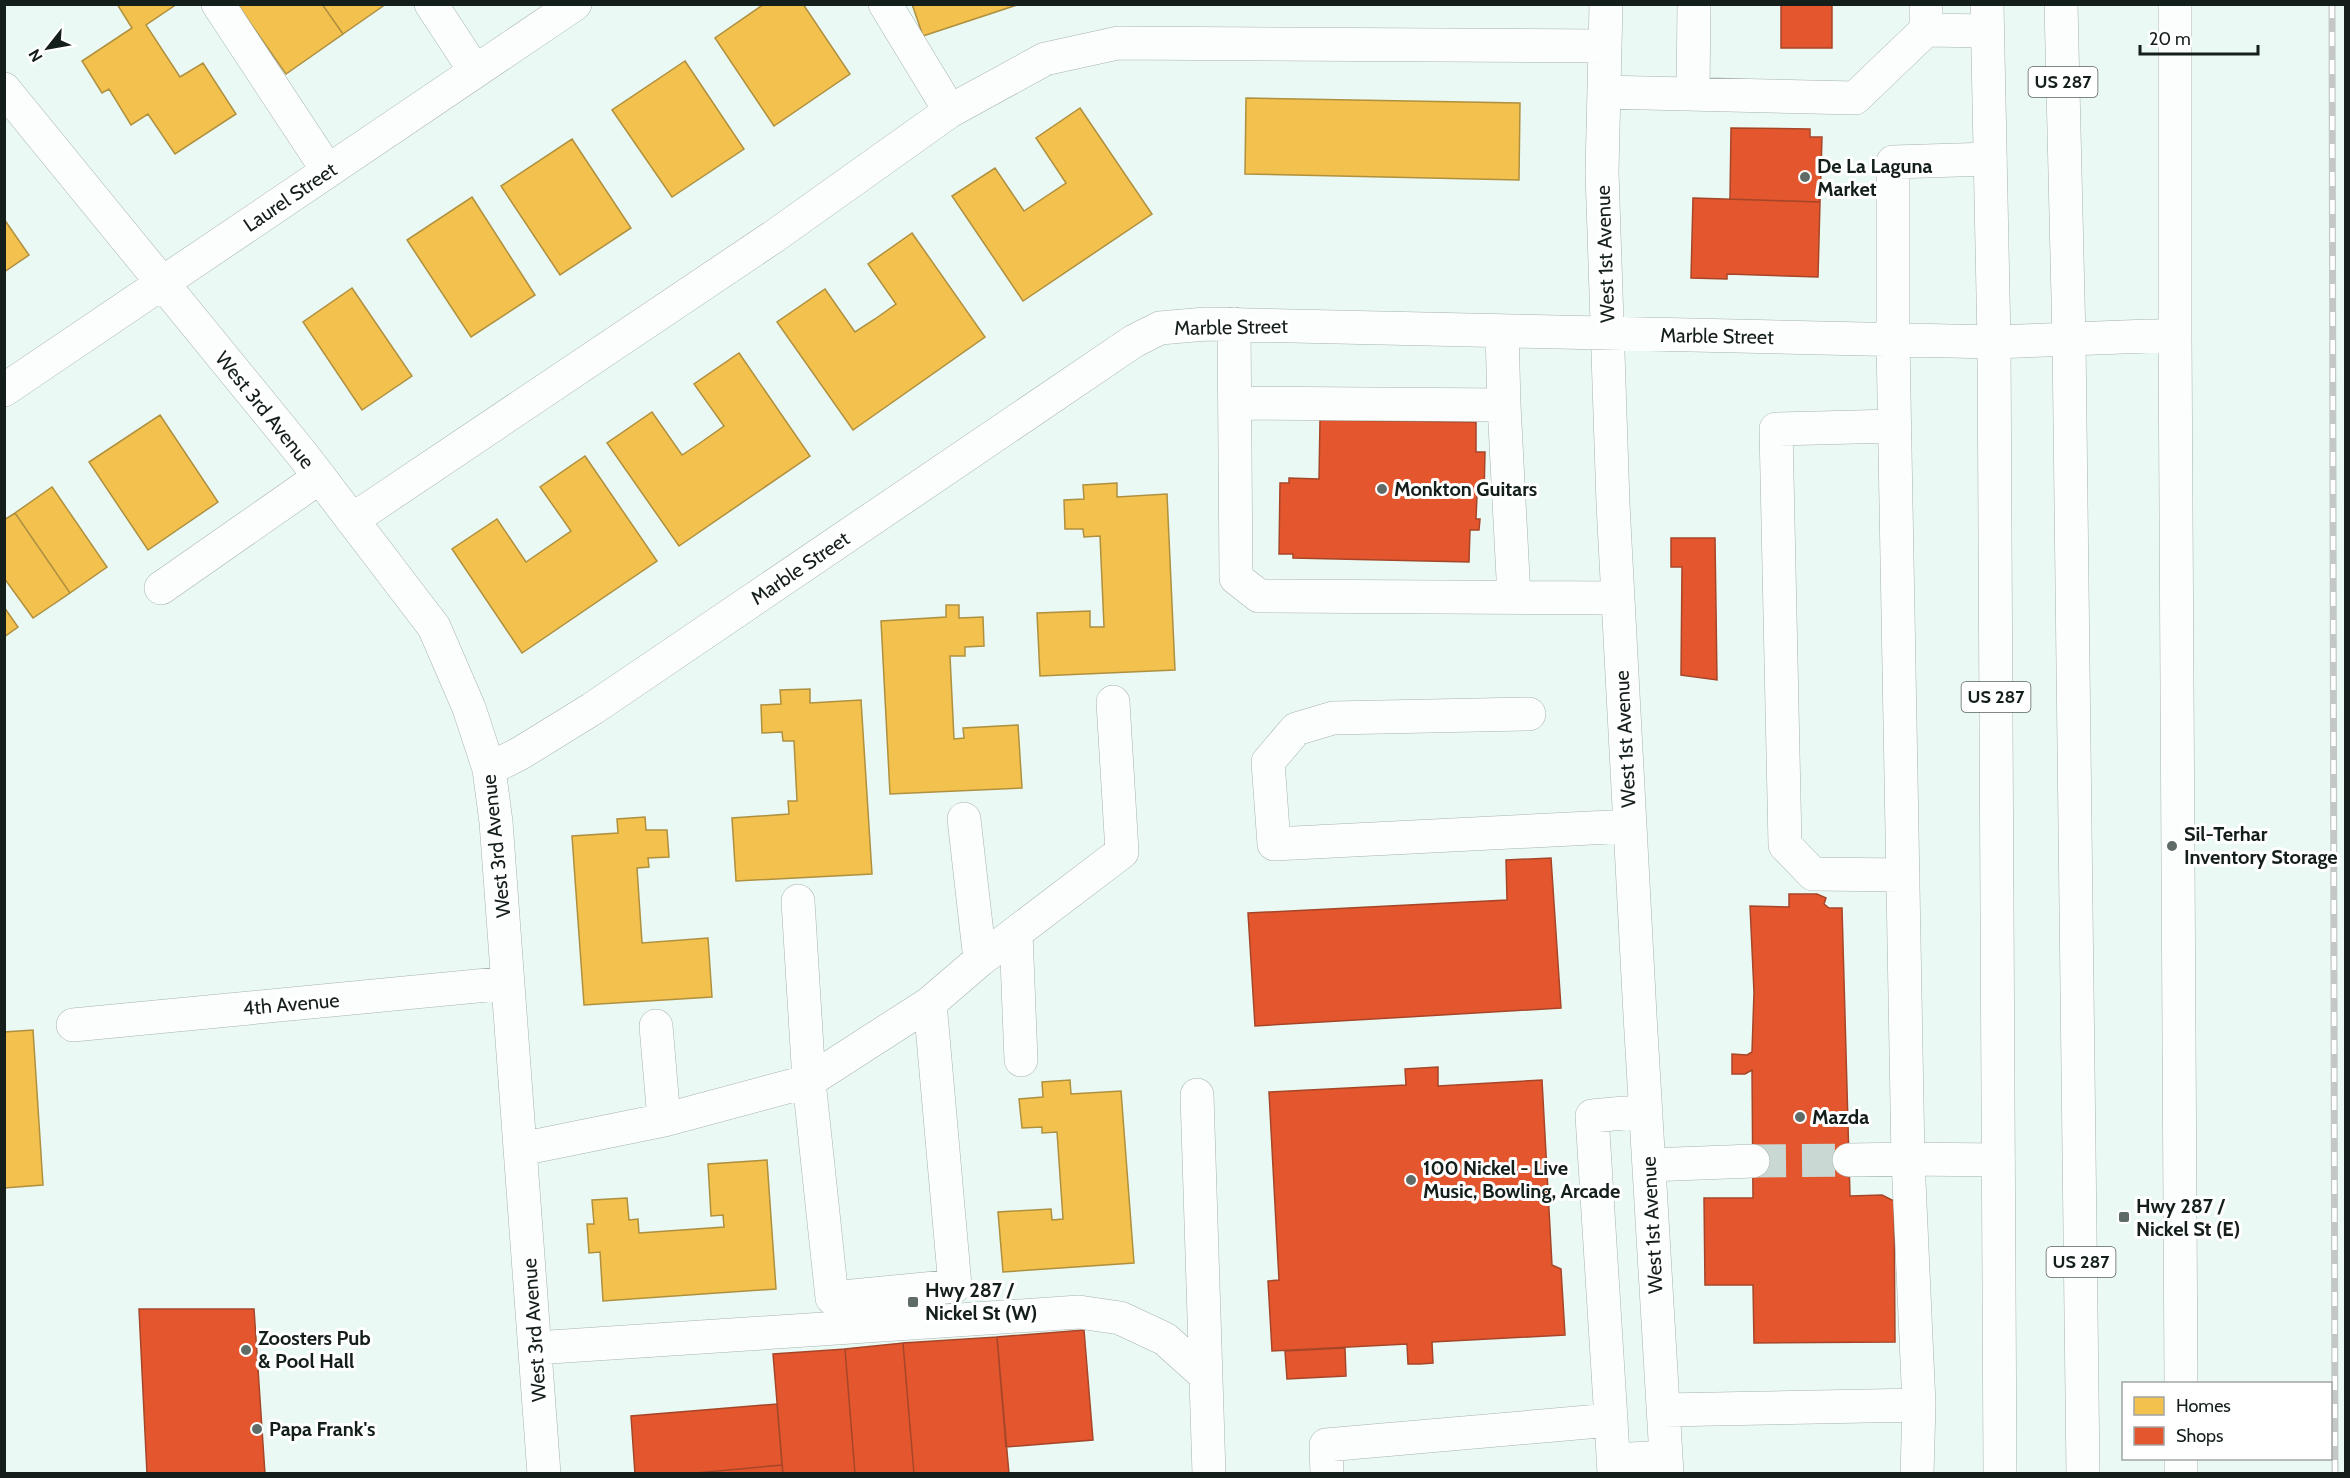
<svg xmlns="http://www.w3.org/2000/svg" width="2350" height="1478" font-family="Cabin,sans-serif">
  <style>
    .homes { fill: #f2c14e; stroke: #af903f; stroke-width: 1.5 }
    .shops { fill: #e4572e; stroke: #a64628; stroke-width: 1.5 }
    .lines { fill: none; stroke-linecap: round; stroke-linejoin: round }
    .minor-tunnel { stroke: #cad8d3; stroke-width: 33; stroke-dasharray: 33 16; stroke-linecap: butt }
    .minor-casing { stroke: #a7b3af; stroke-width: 34 }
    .major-casing { stroke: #a7b3af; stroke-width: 34 }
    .minor { stroke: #fcfefd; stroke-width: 33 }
    .major { stroke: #fcfefd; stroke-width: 33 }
    .rail-casing { stroke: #c3c7c5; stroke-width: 7 }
    .rail { stroke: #fff; stroke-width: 4.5; stroke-dasharray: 14; stroke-linecap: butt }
    .poi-dot { fill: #5f6b67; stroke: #fff; stroke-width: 2 }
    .labels { text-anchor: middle; stroke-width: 6; stroke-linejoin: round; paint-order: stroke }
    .shield { fill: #fff; stroke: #5a625f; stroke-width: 1.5 }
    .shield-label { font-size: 18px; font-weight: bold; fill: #141e1b }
    .poi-label { font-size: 20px; font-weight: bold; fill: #141e1b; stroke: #fff; text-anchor: start }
    .street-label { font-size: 20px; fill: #141e1b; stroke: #fff }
  </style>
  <rect width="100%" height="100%" fill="#eaf9f4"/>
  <path class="homes" d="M117 4H177L146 25 180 77 203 63 236 114 175 154 148 114 131 125 109 89 102 93 82 61 132 28Z
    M237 4H322L343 34 286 74Z
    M322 4H386L343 34Z
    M764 4H803L850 74 774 126 715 38Z
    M912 4H1020L923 36Z
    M685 61 744 149 672 197 612 110Z
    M1246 98 1520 103 1519 180 1245 174Z
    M1080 108 1152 214 1023 301 952 196 995 168 1024 211 1066 183 1036 138Z
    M572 139 631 228 560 275 501 186Z
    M472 197 535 295 471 337 407 240Z
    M4 219 29 255 4 272Z
    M912 233 985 337 853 430 777 322 825 289 855 332 875 319 896 304 868 264Z
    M352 288 412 376 362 410 303 322Z
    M739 353 810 456 679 546 607 443 652 412 682 455 700 443 724 426 694 384Z
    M160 415 218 502 148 550 89 462Z
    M585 456 657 561 522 653 452 549 497 519 526 562 571 531 540 487Z
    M1117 483V497L1167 494 1175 670 1040 676 1037 613 1090 611V627H1104L1100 536 1084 537 1083 529H1065L1064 500 1084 499 1083 485Z
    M52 487 107 567 70 593 15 513Z
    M15 513 70 593 33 618 4 578V520Z
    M946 605H959V618L983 617 984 646 965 647V656H950L954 739 964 738 963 728 1018 725 1022 788 890 794 881 621 946 617Z
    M4 607 18 627 4 637Z
    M810 689V703L861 700 872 874 736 881 732 818 789 814 788 801H797L794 741H783L782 732 762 733 761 705 781 704 780 690Z
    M645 817 646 830H667L669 857 648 858 649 867 637 868 642 943 708 938 712 997 584 1005 572 836 618 833 617 819Z
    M33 1030 43 1185 4 1188V1032Z
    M1070 1080 1071 1094 1121 1091 1134 1263 1003 1272 998 1212 1051 1209 1052 1220 1063 1219 1057 1132 1042 1133V1127L1022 1128 1019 1099 1043 1097 1042 1082Z
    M767 1160 776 1289 603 1301 600 1252 589 1253 587 1224H594L592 1200 627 1198 629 1220 638 1219 639 1233 724 1227 723 1215 711 1216 708 1164Z"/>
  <path class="shops" d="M1781 4H1832V48H1781Z
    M1731 128 1810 129V137H1822L1820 202 1730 199Z
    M1693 198 1820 202 1818 277 1727 274V279L1691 278Z
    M1320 420 1476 422V452H1485L1484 495H1477L1476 519H1480L1479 530H1470L1469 562 1293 558V554H1279L1280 483H1289V478L1319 479Z
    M1671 538H1715L1717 680 1681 675 1682 567H1671Z
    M1551 858 1561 1008 1255 1026 1248 913 1507 900 1506 860Z
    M1789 894H1817L1826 898 1824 904 1829 908H1842L1850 1196 1882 1195 1894 1201 1895 1342 1754 1343 1753 1285H1705L1704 1198H1753L1752 1070 1745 1074H1732V1054L1747 1055 1752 1052 1754 992 1750 906 1789 907Z
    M1438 1067V1086L1542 1080 1552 1265 1561 1269 1565 1335 1432 1342 1433 1363 1420 1364H1408L1407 1344 1272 1351 1268 1281 1279 1280 1269 1092 1406 1085 1405 1069Z
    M139 1309H254L265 1474H147Z
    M1084 1330 1093 1440 1006 1447 997 1337Z
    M997 1337 1009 1474H914L903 1343Z
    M903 1343 914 1474H855L845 1349Z
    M1345 1348 1346 1376 1287 1379 1285 1351Z
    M845 1349 855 1474H783L773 1354Z
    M777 1404 782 1465 685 1474H635L631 1416Z
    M782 1465 783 1474H685Z"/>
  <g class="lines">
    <path class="minor-tunnel" d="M1753 1161 1849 1160"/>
    <defs>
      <path id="minor" d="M218 4 328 171
        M431 4 475 71
        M885 4 950 111
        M1606 4 1602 172 1613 504 1640 1015 1667 1474
        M2175 4V335
        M1926 30 1987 31
        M4 89 302 454 434 627 469 708 489 769 496 822 544 1474
        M1604 92 1855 98 1926 30V4
        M1693 94 1694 4
        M1234 324 1236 578 1259 596 1618 598
        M1502 331 1504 405
        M4 390 575 4
        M1235 403 1504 405 1514 597
        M1895 426 1776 429 1785 845 1813 874 1903 875
        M352 520 776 235 950 111 1045 59 1118 43 1605 46
        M161 588 320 477
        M1529 714 1333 718 1296 729 1268 762 1274 844 1630 826
        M489 769 519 754 592 709 1134 341 1160 328 1206 324 1994 342 2175 335 2181 1384
        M964 819 980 960
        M798 901 809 1081 832 1298 955 1286 930 1003
        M1016 933 1021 1060
        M73 1025 508 983
        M656 1026 664 1120
        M1197 1095 1209 1474
        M521 1149 664 1120 809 1081 930 1003 980 960 1122 852 1113 702
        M1849 1160 1908 1159 1893 340V162L1990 159
        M1649 1165 1753 1161
        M535 1348 1079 1312 1120 1318 1165 1339 1205 1375
        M1919 1405 1908 1159 1998 1160
        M1663 1410 1919 1405 1917 1474
        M1611 1420 1592 1116 1646 1111
        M2181 1458V1474
        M1613 1460 1666 1457
        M1327 1474 1326 1445 1611 1420 1614 1474"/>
      <path id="major" d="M1987 4 1994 342 2000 1474
        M2061 4 2069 340 2083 1474"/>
    </defs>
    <use href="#minor" class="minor-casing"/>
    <use href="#major" class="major-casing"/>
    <use href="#minor" class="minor"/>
    <use href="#major" class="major"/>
    <defs>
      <path id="rail" d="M2332 4 2335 1474"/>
    </defs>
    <use href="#rail" class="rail-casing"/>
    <use href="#rail" class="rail"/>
  </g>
  <g class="poi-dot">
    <circle cx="1805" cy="177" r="6"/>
    <circle cx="1382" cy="489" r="6"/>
    <circle cx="2172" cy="846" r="6"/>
    <circle cx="1800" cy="1117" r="6"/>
    <circle cx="1411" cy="1180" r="6"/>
    <rect x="2118" y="1211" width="12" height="12" rx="3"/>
    <rect x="907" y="1296" width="12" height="12" rx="3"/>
    <circle cx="246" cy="1350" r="6"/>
    <circle cx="257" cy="1429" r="6"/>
  </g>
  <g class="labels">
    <g class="shield">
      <rect x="2028.5" y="67" width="69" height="30" rx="4.5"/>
      <rect x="1961.5" y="682" width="69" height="30" rx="4.5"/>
      <rect x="2046.5" y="1247" width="69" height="30" rx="4.5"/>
    </g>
    <g class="shield-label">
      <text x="2063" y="88">US 287</text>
      <text x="1996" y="703">US 287</text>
      <text x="2081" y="1268">US 287</text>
    </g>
    <g class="poi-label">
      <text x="1817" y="173">De La Laguna<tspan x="1817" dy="23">Market</tspan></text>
      <text x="1394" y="496">Monkton Guitars</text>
      <text x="2184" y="841">Sil-Terhar<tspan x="2184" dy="23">Inventory Storage</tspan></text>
      <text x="1812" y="1124">Mazda</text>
      <text x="1423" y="1175">100 Nickel - Live<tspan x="1423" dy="23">Music, Bowling, Arcade</tspan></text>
      <text x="2136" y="1213">Hwy 287 /<tspan x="2136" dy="23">Nickel St (E)</tspan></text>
      <text x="925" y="1297">Hwy 287 /<tspan x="925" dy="23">Nickel St (W)</tspan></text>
      <text x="258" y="1345">Zoosters Pub<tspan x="258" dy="23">&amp; Pool Hall</tspan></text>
      <text x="269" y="1436">Papa Frank's</text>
    </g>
    <g class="street-label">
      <text transform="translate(290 197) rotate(-34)" y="7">Laurel Street</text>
      <text transform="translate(1605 254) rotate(-92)" y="7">West 1st Avenue</text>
      <text transform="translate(1231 327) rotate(-1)" y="7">Marble Street</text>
      <text transform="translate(1717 336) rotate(1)" y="7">Marble Street</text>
      <text transform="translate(265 410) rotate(51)" y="7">West 3rd Avenue</text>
      <text transform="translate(800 568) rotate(-34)" y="7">Marble Street</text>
      <text transform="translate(1625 739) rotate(-93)" y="7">West 1st Avenue</text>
      <text transform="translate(496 846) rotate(-96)" y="7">West 3rd Avenue</text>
      <text transform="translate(291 1004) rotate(-5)" y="7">4th Avenue</text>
      <text transform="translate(1652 1225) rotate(-93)" y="7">West 1st Avenue</text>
      <text transform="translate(534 1330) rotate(-94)" y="7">West 3rd Avenue</text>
    </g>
  </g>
  <rect width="2350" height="1478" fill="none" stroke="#141e1b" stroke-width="12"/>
  <rect x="2122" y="1382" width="210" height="78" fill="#ffffff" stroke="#a1a5a4" stroke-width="1.5"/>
  <rect x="2134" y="1397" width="30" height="18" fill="#f2c14e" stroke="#a1a5a4" stroke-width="1.5"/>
  <text x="2176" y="1412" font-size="18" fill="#141e1b">Homes</text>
  <rect x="2134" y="1427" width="30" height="18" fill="#e4572e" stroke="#a1a5a4" stroke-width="1.5"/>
  <text x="2176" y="1442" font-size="18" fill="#141e1b">Shops</text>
  <g transform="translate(48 48) rotate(239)" stroke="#ffffff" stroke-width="4.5" paint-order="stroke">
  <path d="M0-4.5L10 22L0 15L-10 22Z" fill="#141e1b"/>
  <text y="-9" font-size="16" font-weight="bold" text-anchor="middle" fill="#141e1b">N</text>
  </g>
  <path d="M2140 45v9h118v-9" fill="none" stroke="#141e1b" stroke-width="3"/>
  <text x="2149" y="45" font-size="18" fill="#141e1b" stroke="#ffffff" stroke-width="4.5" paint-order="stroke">20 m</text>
</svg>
